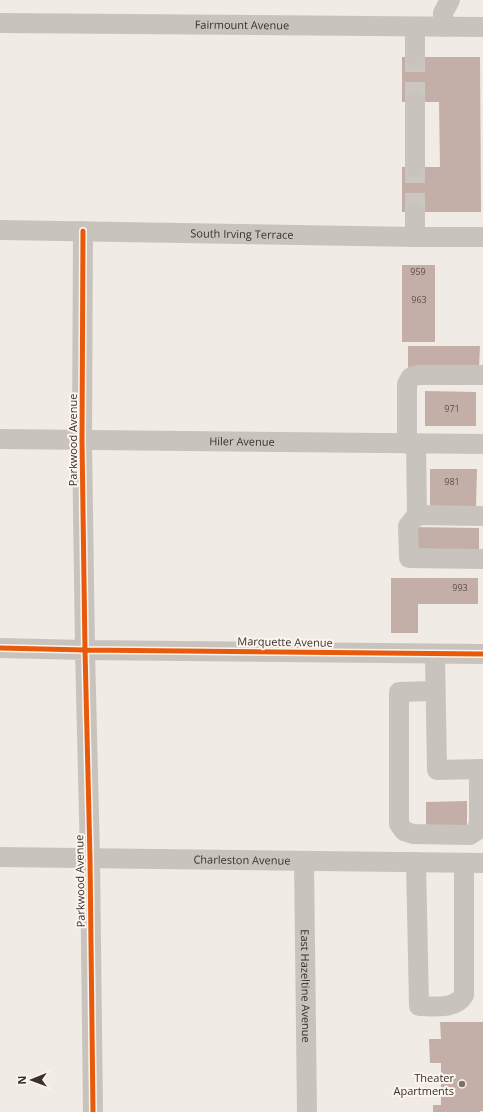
<svg xmlns="http://www.w3.org/2000/svg" width="483" height="1112" font-family="'Open Sans',sans-serif">
  <style>
    .building { fill: #c3afa7 }
    .lines { fill: none; stroke-linecap: round; stroke-linejoin: round }
    .minor-tunnel { stroke: #ccc6c0; stroke-width: 20; stroke-dasharray: 20 10; stroke-linecap: butt }
    .minor { stroke: #c9c3be; stroke-width: 20 }
    .cycleway-casing { stroke: #fbf5ee; stroke-width: 8 }
    .cycleway { stroke: #e8590c; stroke-width: 5 }
    .poi-dot { fill: #7a716c; stroke: #fbf5ee; stroke-width: 1.5 }
    .labels { text-anchor: middle; stroke-width: 4; stroke-linejoin: round; paint-order: stroke }
    .number-label { font-size: 9px; fill: #5d504a }
    .street-label { font-size: 11px; fill: #3b302b; stroke: #fbf5ee }
    .poi-label { font-size: 11px; fill: #3b302b; stroke: #fbf5ee; text-anchor: end }
  </style>
  <rect width="100%" height="100%" fill="#f0ebe5"/>
  <path class="building" d="M402 57H480L481 212H402V167H440L439 102H402Z
    M402 265H435V342H402Z
    M408 346H480L479 369H408Z
    M425 391 476 392V426H425Z
    M430 469H477L476 508H430Z
    M412 527 479 528V550H412Z
    M391 578H478V604H418V633H391Z
    M467 801V828L426 829V802Z
    M440 1022H483V1111H480V1112H433V1105H441V1063H430L429 1039H441Z"/>
  <g class="lines">
    <path class="minor-tunnel" d="M415 102V57
      M415 213V167"/>
    <g class="minor">
      <path id="s1" d="M0 23 483 27"/>
      <path d="M415 27V57"/>
      <path d="M443 27V13L450 0"/>
      <path d="M415 102V167"/>
      <path id="s2" d="M0 230 415 237H483"/>
      <path d="M83 231 82 440 85 650 483 654"/>
      <path d="M415 237V213"/>
      <path id="s3" d="M0 439 483 444"/>
      <path d="M407 444V384L411 377 418 375H483"/>
      <path d="M416 444 417 515"/>
      <path d="M483 516 417 515 408 526 409 558 483 559"/>
      <path d="M0 648 85 650 90 858 93 1112"/>
      <path d="M435 654 437 770 483 769"/>
      <path d="M435 691 399 692V824L404 831 413 834 470 835 476 831 479 823V769"/>
      <path id="s4" d="M0 857 483 863"/>
      <path id="s5" d="M304 861 307 1112"/>
      <path d="M416 862 419 1006C435 1006 455 1010 464 995V863"/>
    </g>
    <defs>
      <path id="cycleway" d="M83 231 82 440 85 650 483 654
        M0 648 85 650 90 858 93 1112"/>
    </defs>
    <use href="#cycleway" class="cycleway-casing"/>
    <use href="#cycleway" class="cycleway"/>
  </g>
  <circle class="poi-dot" cx="462" cy="1084" r="4"/>
  <g class="labels">
    <g class="number-label">
      <text x="418" y="275">959</text>
      <text x="419" y="303">963</text>
      <text x="452" y="412">971</text>
      <text x="452" y="485">981</text>
      <text x="460" y="591">993</text>
    </g>
    <g class="street-label">
      <text dy="4" stroke="none"><textPath href="#s1" startOffset="242">Fairmount Avenue</textPath></text>
      <text dy="4" stroke="none"><textPath href="#s2" startOffset="242">South Irving Terrace</textPath></text>
      <text transform="translate(73 440) rotate(-90)" y="4">Parkwood Avenue</text>
      <text dy="4" stroke="none"><textPath href="#s3" startOffset="242">Hiler Avenue</textPath></text>
      <text transform="translate(285 642) rotate(1)" y="4">Marquette Avenue</text>
      <text dy="4" stroke="none"><textPath href="#s4" startOffset="242">Charleston Avenue</textPath></text>
      <text transform="translate(80 881) rotate(-91)" y="4">Parkwood Avenue</text>
      <text dy="4" stroke="none"><textPath href="#s5" startOffset="125">East Hazeltine Avenue</textPath></text>
    </g>
    <g class="poi-label">
      <text x="454" y="1082">Theater<tspan x="454" dy="13">Apartments</tspan></text>
    </g>
  </g>
  <g transform="translate(32 1080) rotate(269)" stroke="#fbf5ee" stroke-width="3" paint-order="stroke">
  <path d="M0-3L7 15L0 10L-7 15Z" fill="#3b302b"/>
  <text y="-6" font-size="11" font-weight="bold" text-anchor="middle" fill="#3b302b">N</text>
  </g>
</svg>
